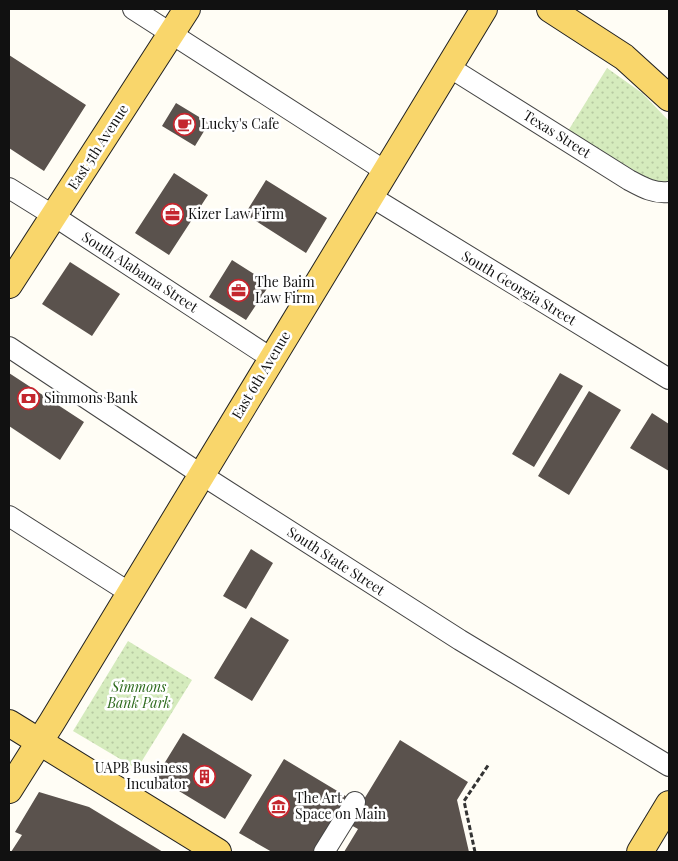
<svg xmlns="http://www.w3.org/2000/svg" width="678" height="861" font-family="'Playfair Display',serif">
  <style>
    .grass { fill: url(#grass-dots) }
    .building { fill: #5a524d }
    .lines { fill: none; stroke-linecap: round; stroke-linejoin: round }
    .minor-casing { stroke: #444; stroke-width: 22 }
    .major-casing { stroke: #222; stroke-width: 28 }
    .path { stroke: #333; stroke-width: 3; stroke-dasharray: 5 2.5; stroke-linecap: butt }
    .minor { stroke: #fff; stroke-width: 20 }
    .major { stroke: #f9d66b; stroke-width: 26 }
    .labels { text-anchor: middle; stroke-width: 5; stroke-linejoin: round; paint-order: stroke }
    .poi-label { font-size: 14px; fill: #111; stroke: #fff; text-anchor: start }
    .street-label { font-size: 14px; fill: #111; stroke: #fff }
    .park-label { font-size: 14px; font-style: italic; fill: #2f6b1f; stroke: #fff }
  </style>
  <defs>
    <pattern id="grass-dots" width="8" height="8" patternUnits="userSpaceOnUse" patternTransform="scale(1.25)"><rect width="8" height="8" fill="#d5ebbd"/><path d="M2 2h.1M6 6h.1" fill="none" stroke="#b6c8a1" stroke-width="1.8" stroke-linecap="round"/></pattern>
  </defs>
  <rect width="100%" height="100%" fill="#fffdf5"/>
  <path class="grass" d="M607 68 642 93 669 121V183L657 184 568 131Z
    M128 641 192 680 137 769 73 731Z"/>
  <path class="building" d="M9 55 86 105 44 171 9 148Z
    M176 103 209 123 195 146 162 126Z
    M174 173 208 195 169 255 135 233Z
    M266 180 327 218 306 253 245 214Z
    M232 260 270 284 246 320 209 297Z
    M70 262 120 294 92 336 42 304Z
    M9 373 84 422 60 460 9 426Z
    M560 373 583 386 534 467 512 454Z
    M589 391 621 410 569 495 538 476Z
    M652 413 669 424V471L630 448Z
    M251 549 273 563 246 609 223 596Z
    M251 617 289 640 252 701 214 678Z
    M183 733 252 775 225 819 156 777Z
    M400 740 468 782 457 800 469 852H344L358 829 349 824Z
    M284 759 349 798 316 852H272L239 833Z
    M39 792 89 807 163 852H11L22 835 15 832Z"/>
  <g class="lines">
    <defs>
      <path id="minor" d="M133 9 385 171
        M449 67 629 180C642 187 654 194 669 192
        M9 188 54 216 271 358
        M370 196 669 379
        M9 347 202 475 460 640 669 766
        M9 516 130 593
        M324 852 355 802"/>
      <path id="major" d="M550 9 624 57 669 98
        M9 285 187 9
        M9 723 218 852
        M9 790 52 722 484 9
        M640 852 669 804"/>
    </defs>
    <use href="#minor" class="minor-casing"/>
    <use href="#major" class="major-casing"/>
    <path class="path" d="M475 852 464 801 489 764"/>
    <use href="#minor" class="minor"/>
    <use href="#major" class="major"/>
  </g>
  <defs>
    <symbol id="cafe-ring" viewBox="-11 -11 22 22"><circle r="9.5" fill="#fff" stroke="#c4262e" stroke-width="1.5"/><path d="M-5.5-4.5H6V0H3Q3 3.5 0 3.5H-2.5Q-5.5 3.5-5.5 0ZM3-3.2v2h1.7v-2ZM-6 4.5H4V6H-6Z" fill="#c4262e"/></symbol>
    <symbol id="office-ring" viewBox="-11 -11 22 22"><circle r="9.5" fill="#fff" stroke="#c4262e" stroke-width="1.5"/><path d="M-6-3h4V-5.5h4V-3h4V5H-6ZM-1-4.5V-3h2v-1.5ZM-6 0V1H6V0Z" fill="#c4262e"/></symbol>
    <symbol id="bank-ring" viewBox="-11 -11 22 22"><circle r="9.5" fill="#fff" stroke="#c4262e" stroke-width="1.5"/><path d="M-6-4H6V4H-6ZM0-2.3a2.3 2.3 0 1 0 0 4.6a2.3 2.3 0 1 0 0-4.6Z" fill="#c4262e"/></symbol>
    <symbol id="building-ring" viewBox="-11 -11 22 22"><circle r="9.5" fill="#fff" stroke="#c4262e" stroke-width="1.5"/><path d="M-4-6H4V6H1V3H-1V6H-4ZM-2.5-4.3h1.7v1.8h-1.7ZM.8-4.3h1.7v1.8H.8ZM-2.5-1h1.7V.8h-1.7ZM.8-1h1.7V.8H.8Z" fill="#c4262e"/></symbol>
    <symbol id="museum-ring" viewBox="-11 -11 22 22"><circle r="9.5" fill="#fff" stroke="#c4262e" stroke-width="1.5"/><path d="M0-6L6-3V-2H-6V-3ZM-5-1h2V3h-2ZM-1-1h2V3h-2ZM3-1h2V3H3ZM-6 4H6V6H-6Z" fill="#c4262e"/></symbol>
  </defs>
  <g fill-rule="evenodd">
    <use href="#cafe-ring" x="172" y="112" width="25" height="25"/>
    <use href="#office-ring" x="160" y="202" width="25" height="25"/>
    <use href="#office-ring" x="226" y="278" width="25" height="25"/>
    <use href="#bank-ring" x="16" y="386" width="25" height="25"/>
    <use href="#building-ring" x="192" y="764" width="25" height="25"/>
    <use href="#museum-ring" x="266" y="794" width="25" height="25"/>
  </g>
  <g class="labels">
    <g class="poi-label">
      <text x="201" y="129">Lucky's Cafe</text>
      <text x="188" y="219">Kizer Law Firm</text>
      <text x="255" y="287">The Baim<tspan x="255" dy="16">Law Firm</tspan></text>
      <text x="44" y="403">Simmons Bank</text>
      <text x="188" y="773" text-anchor="end">UAPB Business<tspan x="188" dy="16">Incubator</tspan></text>
      <text x="295" y="803">The Art<tspan x="295" dy="16">Space on Main</tspan></text>
    </g>
    <g class="street-label">
      <text transform="translate(557 134) rotate(32)" y="5">Texas Street</text>
      <text transform="translate(98 147) rotate(-57)" y="5">East 5th Avenue</text>
      <text transform="translate(140 272) rotate(33)" y="5">South Alabama Street</text>
      <text transform="translate(519 288) rotate(31)" y="5">South Georgia Street</text>
      <text transform="translate(261 375) rotate(-59)" y="5">East 6th Avenue</text>
      <text transform="translate(336 561) rotate(33)" y="5">South State Street</text>
    </g>
    <g class="park-label">
      <text x="139" y="692">Simmons<tspan x="139" dy="16">Bank Park</tspan></text>
    </g>
  </g>
  <rect width="678" height="861" fill="none" stroke="#111111" stroke-width="20"/>
</svg>
